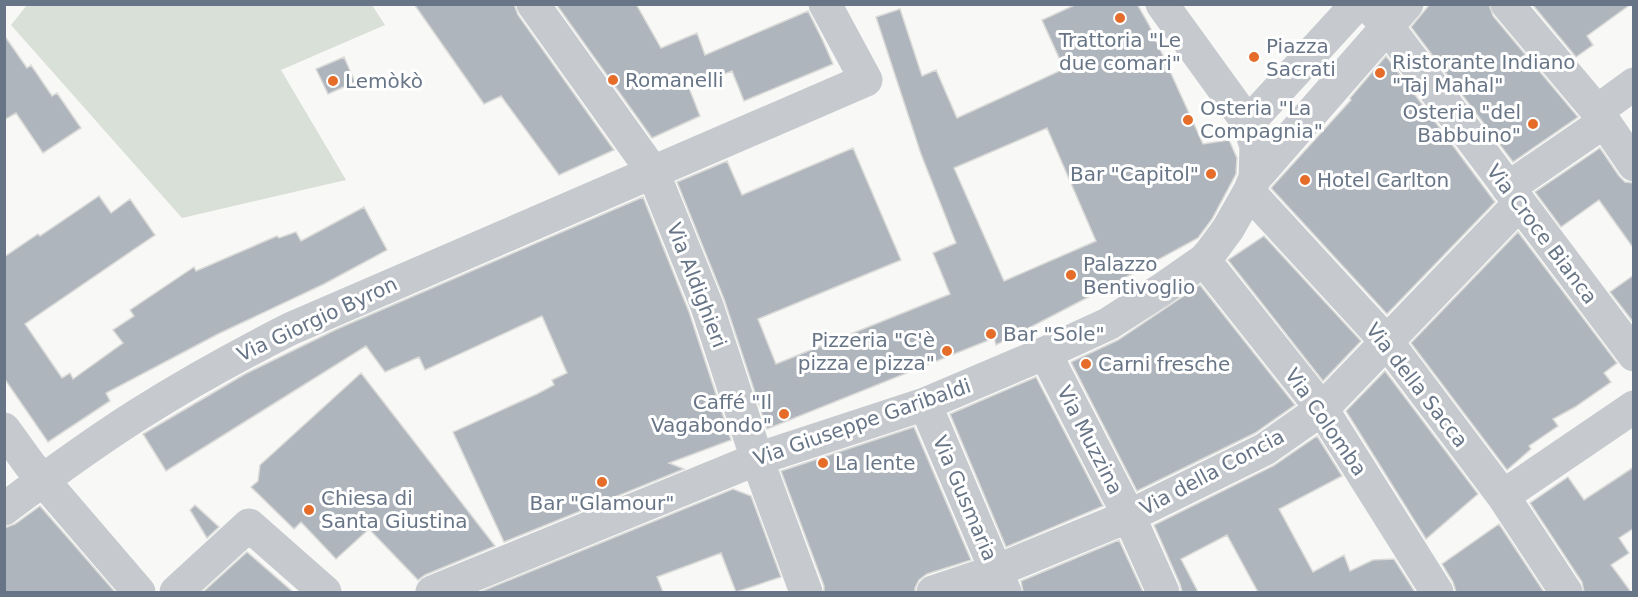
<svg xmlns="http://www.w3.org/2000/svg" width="1638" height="597" font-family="'DejaVu Sans',sans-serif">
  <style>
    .green { fill: #d9e0d7 }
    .building { fill: #afb5bc; stroke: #dadad8; stroke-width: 1.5; fill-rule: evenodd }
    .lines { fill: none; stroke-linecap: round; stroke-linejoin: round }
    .minor { stroke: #c6c9cd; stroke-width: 33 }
    .poi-dot { fill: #e56d29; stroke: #fff; stroke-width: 2 }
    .labels { text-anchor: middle; stroke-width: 6; stroke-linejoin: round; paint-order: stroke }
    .poi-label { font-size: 20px; fill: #677587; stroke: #fff; text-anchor: start }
    .street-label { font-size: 20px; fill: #677587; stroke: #fff }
  </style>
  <rect width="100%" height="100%" fill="#f8f8f6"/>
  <path class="green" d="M372 5 385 25 281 70 346 180 182 218 11 25 27 5Z"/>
  <path class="building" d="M414 4H514L518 15 614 150 559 175 501 96 484 104Z
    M556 4H636L661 48 697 33 705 55 808 11 823 41 833 64 744 101 732 71 689 88 700 116 652 138Z
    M1077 4H1137L1149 25 1203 144 1229 140 1237 158 1236 174 1212 219 1198 238 1102 290 996 345 994 338 767 429 724 299 677 182 727 161 742 195 853 148 901 260 758 319 776 364 950 294 933 253 956 243 921 154 876 17 900 9 922 76 936 70 957 118 1064 69 1042 20ZM1047 128 1096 241 1004 281 954 168Z
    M1430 4H1489L1493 16 1578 117 1513 162 1411 27Z
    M1532 4H1631L1587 36 1593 45 1576 57Z
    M4 35 27 68 31 65 52 96 57 93 81 128 43 153 16 113 4 120Z
    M1386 56 1495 202 1387 314 1271 188 1351 100 1350 98Z
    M344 57 355 82 328 94 316 69Z
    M1600 148 1619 176 1625 182 1634 183V249L1599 200 1561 227 1535 192Z
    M99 196 111 213 130 199 155 235 25 324 62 378 70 373 73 379 123 343 113 330 134 316 130 310 194 267 196 271 277 236 279 238 296 232 301 241 364 207 387 250 324 284 218 334 106 393 110 401 48 442 4 378V257L38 234 40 236Z
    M643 197 689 312 731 440 669 463 684 469 504 542 453 432 537 394 554 385 552 380 567 373 542 316 425 370 419 357 385 372 366 346 166 471 143 434 245 374 337 329Z
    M1518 232 1617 363 1604 373 1611 382 1575 407 1553 419 1558 426 1529 446 1531 449 1507 470 1411 343Z
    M1264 236 1361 341 1323 381 1228 260Z
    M1634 275V323L1610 292Z
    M1200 285 1295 405 1255 433 1137 491 1071 362 1118 340Z
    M1385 371 1478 494 1426 539 1346 411Z
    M361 373 495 546 425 575 418 580 369 529 336 559 301 522 294 529 251 487 258 481 260 465Z
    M1036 377 1103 506 1006 547 950 414Z
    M914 427 971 560 927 574 919 580 915 588V592H824V586L781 471Z
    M1317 436 1342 476 1279 509 1313 572 1344 555 1350 571 1373 560 1394 559 1415 592H1258L1227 535 1181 559 1198 592H1182L1180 584 1154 525 1273 466Z
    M1634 467V528L1619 538 1629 553 1611 565 1631 592H1584L1582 582 1530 503 1568 477 1584 500Z
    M733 489 751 496 781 577 736 592 721 553 657 577 663 592H480Z
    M195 505 219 527 207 538 190 510Z
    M40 506 68 538 115 592H4V528L15 524Z
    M1499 524 1544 592H1456L1453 582 1442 564Z
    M1119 540 1143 592H1023L1021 581Z
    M247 552 293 592H203Z"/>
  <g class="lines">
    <path class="minor" d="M533 4 653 172 707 306 757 459 806 592
      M1367 4 1387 26 1634 355
      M1507 4 1597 111 1634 165
      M1597 111 1634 84
      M1248 123 1357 4
      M1255 178 1407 4
      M1508 188 1604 122
      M1249 192 1387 342 1503 496 1566 592
      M1204 260 1322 409 1437 592
      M1045 353 1129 516 1163 592
      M925 404 1005 592
      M4 429 30 465 139 592
      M1503 496 1634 407
      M4 509C48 476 93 443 139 414 188 383 239 355 290 329L866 80 825 4
      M176 592 249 525 325 592
      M432 592 757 459 925 404 1045 353 1108 324 1161 290 1204 260 1211 252 1228 229 1249 192 1255 178 1256 146 1248 123 1162 4
      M933 592 996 571 1129 516 1265 449 1322 409 1520 203"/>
  </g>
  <g class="poi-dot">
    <circle cx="1120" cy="18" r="6"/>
    <circle cx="1254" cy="57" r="6"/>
    <circle cx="1380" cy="73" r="6"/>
    <circle cx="613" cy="80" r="6"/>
    <circle cx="333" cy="81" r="6"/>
    <circle cx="1188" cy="120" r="6"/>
    <circle cx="1533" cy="124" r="6"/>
    <circle cx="1211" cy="174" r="6"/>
    <circle cx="1305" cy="180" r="6"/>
    <circle cx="1071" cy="275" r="6"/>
    <circle cx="991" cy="334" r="6"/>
    <circle cx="947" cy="351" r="6"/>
    <circle cx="1086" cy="364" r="6"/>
    <circle cx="784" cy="414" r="6"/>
    <circle cx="823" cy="463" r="6"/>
    <circle cx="602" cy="482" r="6"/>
    <circle cx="309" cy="510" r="6"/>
  </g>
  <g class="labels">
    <g class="poi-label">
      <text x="1120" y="47" text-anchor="middle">Trattoria "Le<tspan x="1120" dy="23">due comari"</tspan></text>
      <text x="1266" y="53">Piazza<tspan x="1266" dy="23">Sacrati</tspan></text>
      <text x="1392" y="69">Ristorante Indiano<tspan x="1392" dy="23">"Taj Mahal"</tspan></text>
      <text x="625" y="87">Romanelli</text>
      <text x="345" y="88">Lemòkò</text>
      <text x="1200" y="115">Osteria "La<tspan x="1200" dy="23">Compagnia"</tspan></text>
      <text x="1521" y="119" text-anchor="end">Osteria "del<tspan x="1521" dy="23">Babbuino"</tspan></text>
      <text x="1199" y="181" text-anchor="end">Bar "Capitol"</text>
      <text x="1317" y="187">Hotel Carlton</text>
      <text x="1083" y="271">Palazzo<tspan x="1083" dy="23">Bentivoglio</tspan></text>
      <text x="1003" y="341">Bar "Sole"</text>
      <text x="935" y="347" text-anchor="end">Pizzeria "C'è<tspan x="935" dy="23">pizza e pizza"</tspan></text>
      <text x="1098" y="371">Carni fresche</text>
      <text x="772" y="409" text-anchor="end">Caffé "Il<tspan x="772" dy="23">Vagabondo"</tspan></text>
      <text x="835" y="470">La lente</text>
      <text x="321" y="505">Chiesa di<tspan x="321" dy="23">Santa Giustina</tspan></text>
      <text x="602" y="510" text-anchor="middle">Bar "Glamour"</text>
    </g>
    <g class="street-label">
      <text transform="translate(1542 234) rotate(53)" y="7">Via Croce Bianca</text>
      <text transform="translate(697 285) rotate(69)" y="7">Via Aldighieri</text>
      <text transform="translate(317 319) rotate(-25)" y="7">Via Giorgio Byron</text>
      <text transform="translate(1417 385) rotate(52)" y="7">Via della Sacca</text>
      <text transform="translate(862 422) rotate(-19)" y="7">Via Giuseppe Garibaldi</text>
      <text transform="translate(1326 422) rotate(55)" y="7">Via Colomba</text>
      <text transform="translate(1090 440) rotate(63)" y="7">Via Muzzina</text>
      <text transform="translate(1212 472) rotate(-28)" y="7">Via della Concia</text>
      <text transform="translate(965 498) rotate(67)" y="7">Via Gusmaria</text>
    </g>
  </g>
  <rect width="1638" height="597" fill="none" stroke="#677587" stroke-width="12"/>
</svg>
